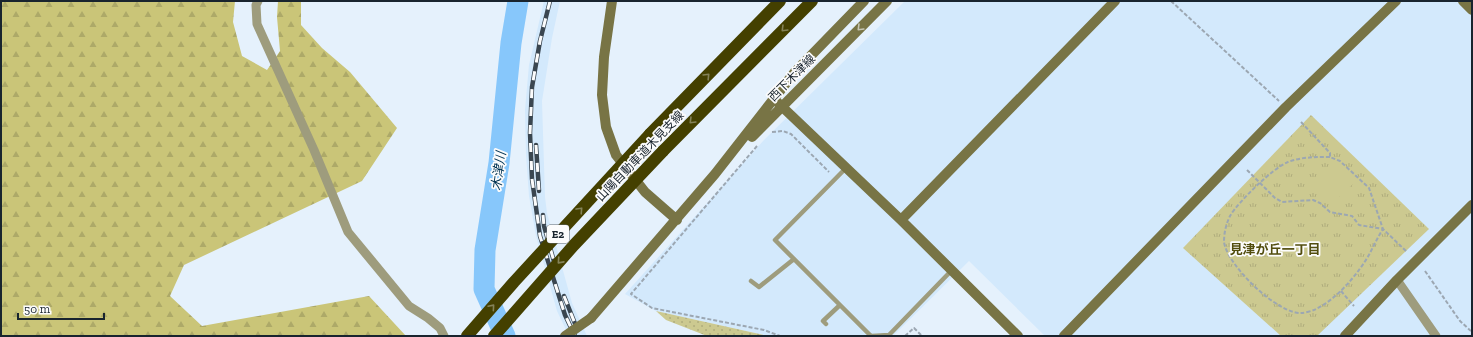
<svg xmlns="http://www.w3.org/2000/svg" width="1473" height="337" font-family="'Zilla Slab','Noto Sans JP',serif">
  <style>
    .built { fill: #d3e9fc }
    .grass { fill: url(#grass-dots) }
    .forest { fill: url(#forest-firs) }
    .park { fill: url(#park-tufts) }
    .garden { fill: #ccc990 }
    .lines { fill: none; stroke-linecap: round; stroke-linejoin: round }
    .river { stroke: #87c7fb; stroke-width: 21 }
    .path { stroke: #9ca7b2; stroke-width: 2; stroke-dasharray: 4 2; stroke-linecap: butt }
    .lane { stroke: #9e9c7d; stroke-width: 4.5 }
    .street { stroke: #9e9c7d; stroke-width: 9 }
    .secondary { stroke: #787445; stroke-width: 10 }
    .highway { stroke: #444000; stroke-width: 12 }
    .rail-casing { stroke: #3a4650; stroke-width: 4.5 }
    .rail { stroke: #fcfcfc; stroke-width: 3; stroke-dasharray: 9; stroke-linecap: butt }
    .secondary-bridge { stroke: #787445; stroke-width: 10 }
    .highway-bridge { stroke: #444000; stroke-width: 12 }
    .oneway { stroke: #c7c6b3 }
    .oneway2 { stroke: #848258 }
    .labels { text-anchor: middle; stroke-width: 3.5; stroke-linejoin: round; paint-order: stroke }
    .shield { fill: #fcfcfc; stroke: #5d656c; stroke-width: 1 }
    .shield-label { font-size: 11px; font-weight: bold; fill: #19242e }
    .street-label { font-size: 12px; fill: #19242e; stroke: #fcfcfc }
    .water-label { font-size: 13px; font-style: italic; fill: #003353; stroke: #fcfcfc }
    .neighbourhood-label { font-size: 13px; font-weight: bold; fill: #524d0e; stroke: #fcfcfc }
  </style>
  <defs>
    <pattern id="grass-dots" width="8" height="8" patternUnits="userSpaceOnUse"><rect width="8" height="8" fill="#ccc990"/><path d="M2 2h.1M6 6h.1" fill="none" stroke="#afac7c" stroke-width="1.8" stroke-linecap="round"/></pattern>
    <pattern id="forest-firs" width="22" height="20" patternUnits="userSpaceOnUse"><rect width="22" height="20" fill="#cac578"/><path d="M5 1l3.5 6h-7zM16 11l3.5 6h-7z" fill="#ada968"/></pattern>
    <pattern id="park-tufts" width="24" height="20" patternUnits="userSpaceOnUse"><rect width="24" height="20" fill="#ccc990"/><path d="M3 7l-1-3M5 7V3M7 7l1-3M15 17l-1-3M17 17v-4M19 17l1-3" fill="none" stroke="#afac7c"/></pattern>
  </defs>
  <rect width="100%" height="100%" fill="#e5f1fc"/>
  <path class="built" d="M544 1H560L552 38 542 101 545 197 547 213 572 303 587 336H569L557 311 536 236 529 196 526 155 525 110 529 65Z
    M905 1H1472V336H1045L969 261 893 336H768L656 311 625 294 764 140Z"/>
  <path class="grass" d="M656 311 768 336H707L666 320Z"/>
  <path class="forest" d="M1 1H235L233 22 242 56 267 70 280 51 277 17 278 1H301V25L322 48 350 72 397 128 362 181 184 265 170 296 202 326 369 296 406 336H1Z"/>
  <path class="park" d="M1311 115 1429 229 1317 336H1281L1183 248Z"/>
  <path class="garden" d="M1333 164 1353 184 1332 204 1312 184Z"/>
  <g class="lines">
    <path class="river" d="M505 336 484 289 485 250 499 163 511 43 518 1"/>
    <path class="path" d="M1171 1 1279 101
      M1301 122 1330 153V157L1340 161 1369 188 1383 229 1407 252
      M772 132 783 131 791 134 829 172
      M757 146 631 294 652 308 764 330 780 336
      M1330 157C1315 157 1301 157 1288 162 1273 168 1238 202 1230 216 1226 224 1224 233 1224 242 1227 265 1277 314 1301 313 1305 313 1312 311 1316 309 1337 299 1359 273 1370 253 1374 245 1378 237 1383 229
      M1247 170 1275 198 1282 202 1313 200 1320 203 1330 212 1352 216 1359 225 1383 229
      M1425 271 1460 321 1472 332
      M1341 291 1354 306
      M905 336 914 328 922 336"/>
    <path class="lane" d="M846 168 775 240 871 336
      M751 281 759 287 794 259
      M826 324 823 321 840 305
      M872 336 889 335 951 271"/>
    <path class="street" d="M258 1 256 5 257 24 314 150 348 232 409 306 428 318 440 328 444 336
      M1397 280 1436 336"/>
    <path class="secondary" d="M612 1 604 57 602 95 606 127 616 155 645 192 677 220
      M1463 1 1472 10
      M774 99 901 220 1018 336
      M752 137 887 1
      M901 220 1115 1
      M591 318 715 174 794 73 864 1
      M1064 336 1286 107 1396 1
      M1345 336 1397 280 1472 205"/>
    <path class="highway" d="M650 134 780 1
      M663 151 812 1"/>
    <defs>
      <path id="rail" d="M550 1 540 41 532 87 530 133 532 179 540 236 565 315 575 336
        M536 145 539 191
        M543 215 544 226 555 265
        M564 296 576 326"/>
    </defs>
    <use href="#rail" class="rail-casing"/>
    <use href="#rail" class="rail"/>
    <path class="secondary-bridge" d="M565 336 591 318"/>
    <path class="highway-bridge" d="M467 336 514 282 650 134
      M494 336 574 245 663 151"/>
  </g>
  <defs><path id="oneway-chevron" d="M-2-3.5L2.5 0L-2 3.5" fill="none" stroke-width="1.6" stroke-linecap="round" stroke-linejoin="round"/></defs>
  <use class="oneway" href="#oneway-chevron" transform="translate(860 28) rotate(135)"/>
  <g class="oneway2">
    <use href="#oneway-chevron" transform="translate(784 29) rotate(135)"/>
    <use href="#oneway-chevron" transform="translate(707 76) rotate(-46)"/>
    <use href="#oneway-chevron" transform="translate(692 121) rotate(135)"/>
    <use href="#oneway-chevron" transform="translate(580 210) rotate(-47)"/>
    <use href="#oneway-chevron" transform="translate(560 261) rotate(132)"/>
    <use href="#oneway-chevron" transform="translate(492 307) rotate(-49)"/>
  </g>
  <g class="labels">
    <rect class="shield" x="547" y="225" width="22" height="18" rx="3"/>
    <g class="shield-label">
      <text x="558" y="238">E2</text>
    </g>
    <g class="street-label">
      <text transform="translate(792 78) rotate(-45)" y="4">西下木津線</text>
      <text transform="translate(640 156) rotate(-46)" y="4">山陽自動車道木見支線</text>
    </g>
    <g class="water-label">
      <text transform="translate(498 171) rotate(-82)" y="5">木津川</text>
    </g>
    <g class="neighbourhood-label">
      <text x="1275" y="254">見津が丘一丁目</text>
    </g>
  </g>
  <rect width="1473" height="337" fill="none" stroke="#19242e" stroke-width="4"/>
  <path d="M18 313v6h86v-6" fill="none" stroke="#19242e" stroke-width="2"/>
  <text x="24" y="313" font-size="12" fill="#19242e" stroke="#fcfcfc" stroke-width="3" paint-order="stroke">50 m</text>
</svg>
